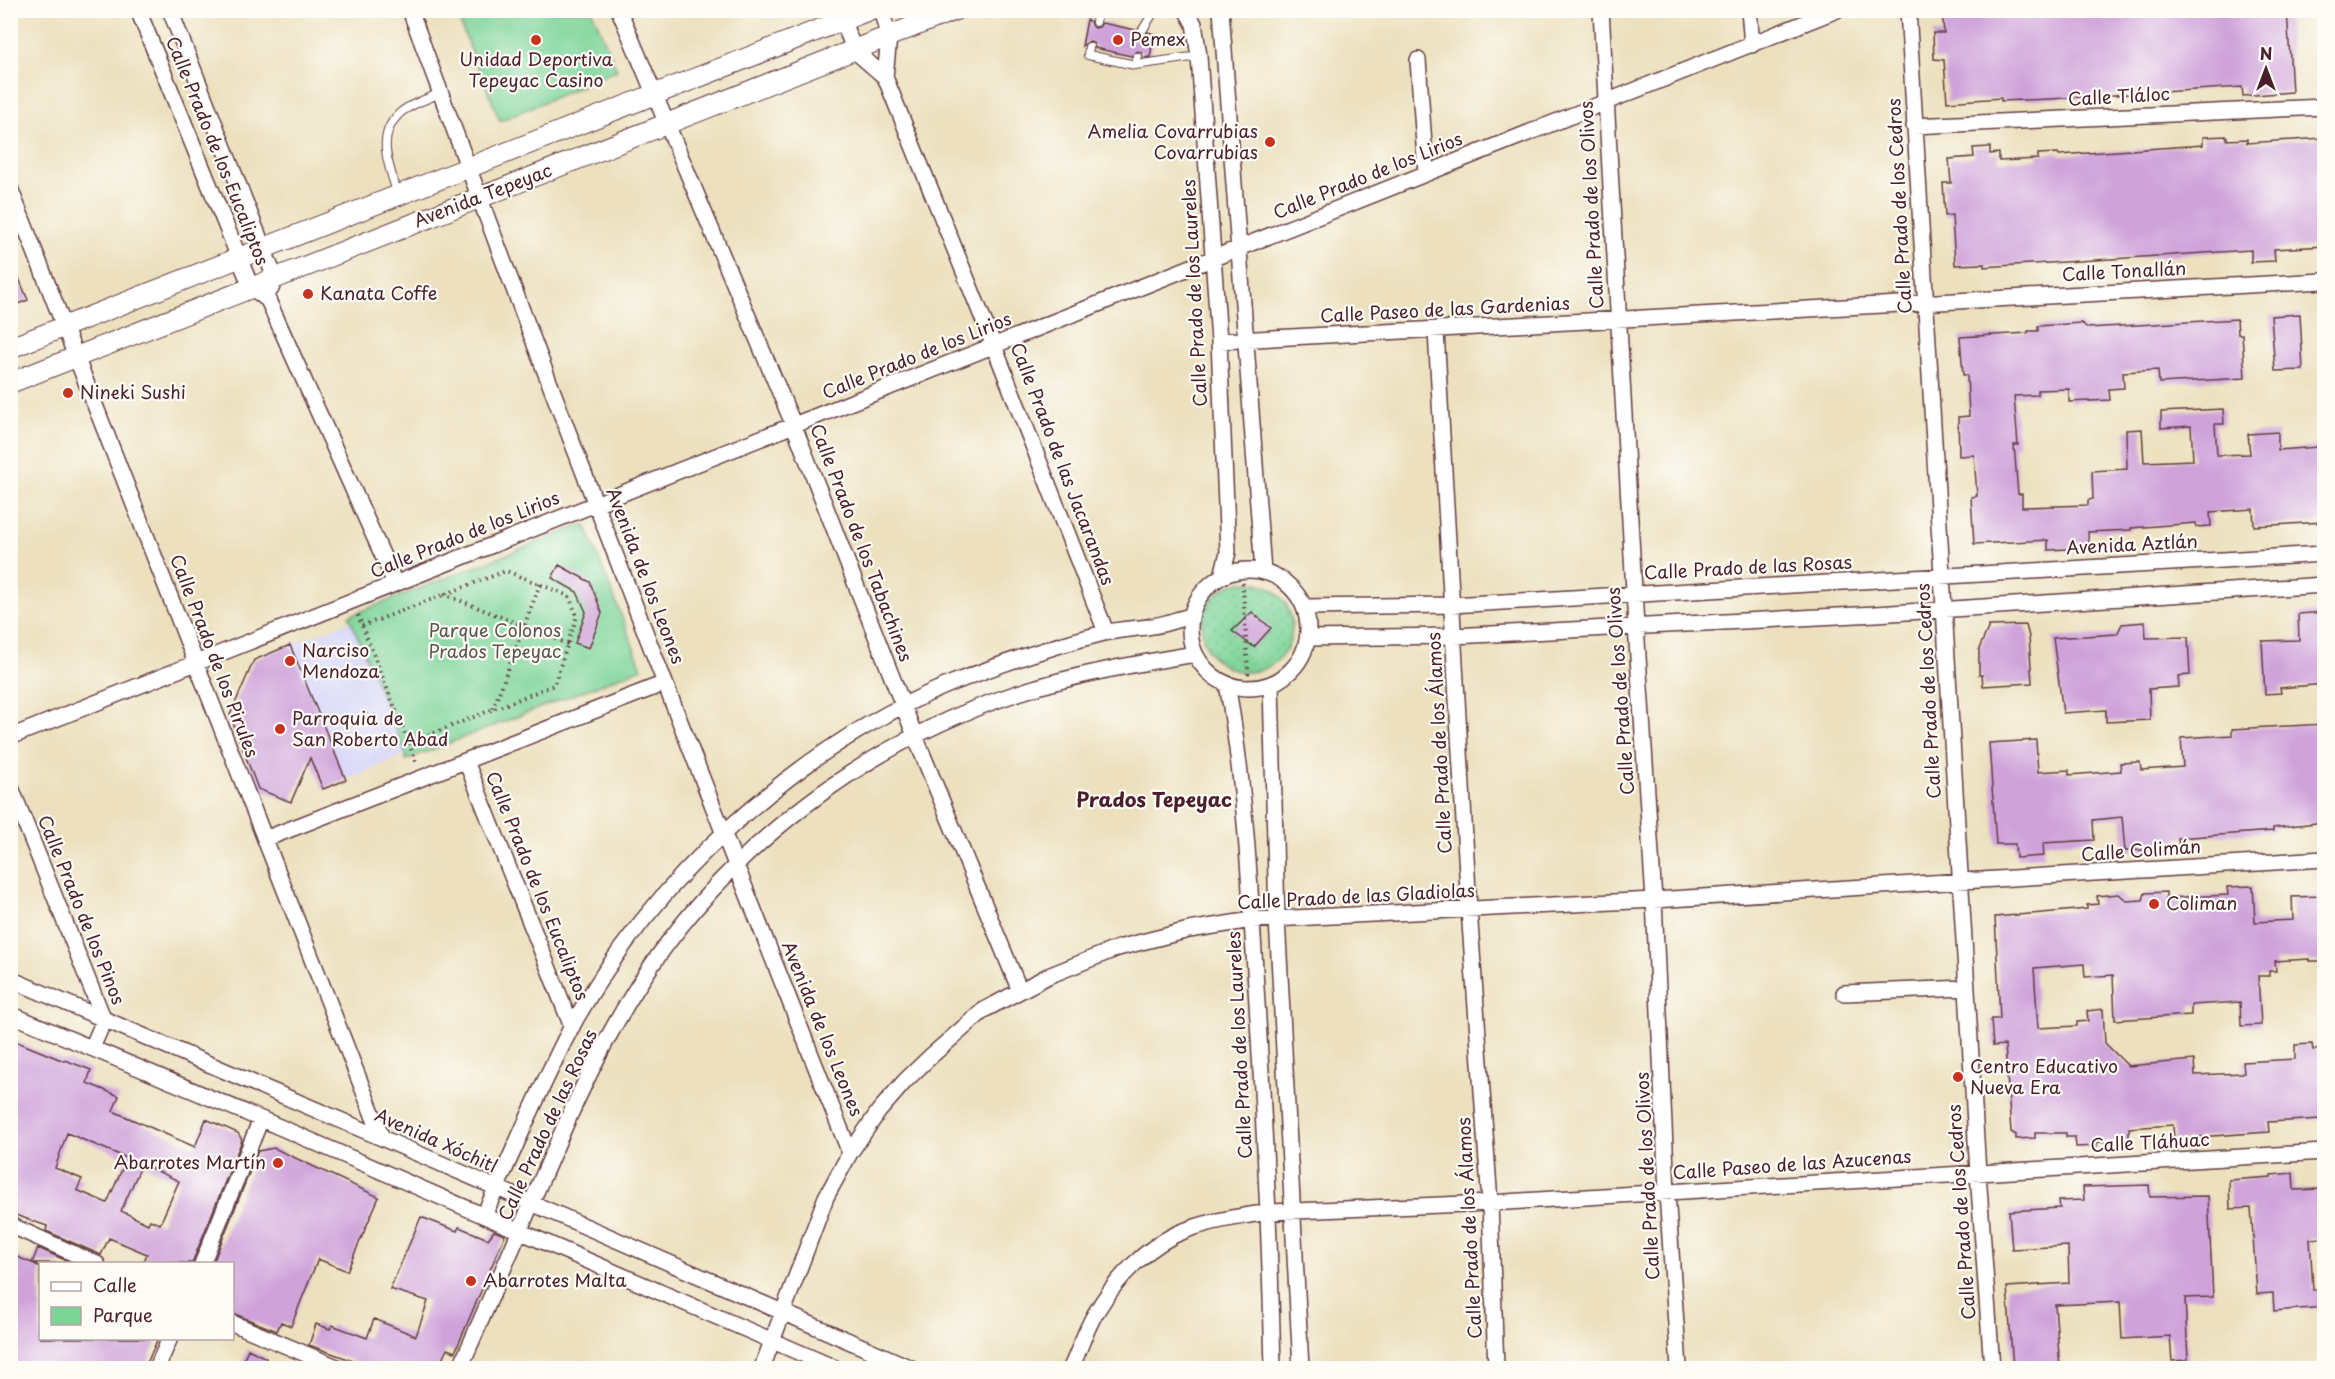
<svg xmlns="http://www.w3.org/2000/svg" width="2335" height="1379" font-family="'Playpen Sans',sans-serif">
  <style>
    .built { fill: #d8d7f8 }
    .park { fill: #7dd499; stroke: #647a62; stroke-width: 1.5 }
    .garden { fill: url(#garden-dots); stroke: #647a62; stroke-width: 1.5 }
    .building { fill: #cfa3da; fill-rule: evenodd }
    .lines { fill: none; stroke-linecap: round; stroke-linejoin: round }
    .service-casing { stroke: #623c41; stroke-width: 10 }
    .minor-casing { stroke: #623c41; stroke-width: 18 }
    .tertiary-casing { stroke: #623c41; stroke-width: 22 }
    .path { stroke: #623c41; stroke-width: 4; stroke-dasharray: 1.5 4.5; stroke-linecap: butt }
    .service { stroke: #fff; stroke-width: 8 }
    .minor { stroke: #fff; stroke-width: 15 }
    .tertiary { stroke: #fff; stroke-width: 20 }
    .poi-dot { fill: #c8321e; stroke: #fdfcf7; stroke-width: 2 }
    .labels { text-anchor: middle; stroke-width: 4.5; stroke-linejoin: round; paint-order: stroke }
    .poi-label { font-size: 18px; fill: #4a1f2b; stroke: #fdfcf7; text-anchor: start }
    .street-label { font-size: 18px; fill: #4a1f2b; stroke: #fdfcf7 }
    .park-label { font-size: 18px; fill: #59554c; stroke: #fdfcf7 }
    .neighbourhood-label { font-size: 20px; font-weight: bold; fill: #4a1f2b; stroke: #fdfcf7 }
  </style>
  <defs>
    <pattern id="garden-dots" width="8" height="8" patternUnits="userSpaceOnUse" patternTransform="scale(1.5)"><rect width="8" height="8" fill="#7dd499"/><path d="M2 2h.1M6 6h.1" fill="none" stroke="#6eb684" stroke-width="1.8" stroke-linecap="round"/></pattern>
  </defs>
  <rect width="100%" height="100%" fill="#fdfcf7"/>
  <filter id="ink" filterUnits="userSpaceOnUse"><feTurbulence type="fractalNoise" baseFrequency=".0167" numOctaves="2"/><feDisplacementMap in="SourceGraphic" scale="12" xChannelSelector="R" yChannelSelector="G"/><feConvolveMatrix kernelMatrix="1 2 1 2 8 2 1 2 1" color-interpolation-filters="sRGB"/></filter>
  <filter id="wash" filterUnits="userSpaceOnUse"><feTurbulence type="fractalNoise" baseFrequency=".008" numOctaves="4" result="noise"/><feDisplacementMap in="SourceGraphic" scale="24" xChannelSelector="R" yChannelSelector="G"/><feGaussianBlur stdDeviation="1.35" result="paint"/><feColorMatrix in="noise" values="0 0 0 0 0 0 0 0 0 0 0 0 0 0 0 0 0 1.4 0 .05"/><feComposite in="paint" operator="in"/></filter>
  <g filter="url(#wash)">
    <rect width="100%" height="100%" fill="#ece0be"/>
    <path class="built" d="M351 621 406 754 346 780 290 645Z"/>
    <path class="park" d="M455 11H592L617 70 500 121Z
      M585 524 642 668 406 760V754L349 616Z"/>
    <path class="garden" d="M1202 627a45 45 0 1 1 90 0a45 45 0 1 1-90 0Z"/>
    <g id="blocks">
      <path class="building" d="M1942 10H2287L2292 92 2243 96 2242 87 2050 99 2001 101V98L1947 102 1944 60 1934 59 1933 33H1944Z
        M1087 20 1090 21 1091 25 1095 28 1099 27 1102 23 1136 30 1137 34 1141 37 1148 32 1154 34 1150 57 1143 58 1142 53 1138 51 1131 56 1095 48 1094 44 1090 41 1082 46Z
        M2227 136V140L2247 139V143L2323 138 2325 142V246L2274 249 2275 261 2251 262V250L1984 267V264L1955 265 1952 215 1945 216 1943 183H1951L1949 159 1974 157 1973 148 1990 147V154L1999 153V161L2038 159V154L2058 153 2059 155 2203 145V137Z
        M10 257 28 300 10 307Z
        M2300 314 2303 370 2275 371 2271 316Z
        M2237 319 2238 334H2242L2245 378 2159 383 2158 370 2123 372 2124 388 2109 389 2110 400 2069 402V389L2038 390V395L2014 396 2018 445H2014L2018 494H2022V507L2088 505V500L2093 499 2092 471 2127 469 2126 430 2142 429 2144 462 2193 460 2191 426 2161 428V412L2223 409 2224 424H2215L2217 455 2250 454 2248 434 2278 432V450L2318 447 2320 470 2324 469 2325 522 2254 526 2253 509 2210 512 2211 526 2196 527V523L2131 528V530L2088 532 2089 548 2048 550V540L1974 544 1971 497 1977 496 1974 455 1959 456 1958 417 1969 416 1967 375H1963L1960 337 2028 333V331H2038V326L2081 323 2088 328Z
        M559 565 590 582 602 613 589 648 575 643 586 612 577 592 552 578Z
        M1252 612 1271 628 1254 647 1232 631Z
        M2325 612V684L2280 688 2281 693 2265 694 2262 641 2299 640 2298 614Z
        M2145 622 2146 638 2188 637 2190 675 2178 676 2179 687 2149 689 2150 720 2106 722V710L2063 713 2053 638 2117 634 2122 624Z
        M2026 625 2029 637 2032 683 1983 686 1982 675H1979V649L1989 626Z
        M290 645 346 780 323 789 310 758 291 802 258 789 230 715 254 660Z
        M2325 724V822L2273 828V831L2178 838 2179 848 2125 851 2122 817 2093 820 2094 840 2043 843 2044 856 2016 858 2015 844H1996L1989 743 2036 740 2038 772 2069 770V775L2121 771 2120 763 2140 762 2141 770 2183 767 2181 738 2232 735V729Z
        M2253 886 2255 922 2293 920 2292 897 2325 896V961H2309V959L2275 961 2276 971H2269V976H2258L2261 1025 2241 1026 2240 1002 2191 1005V1015L2115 1020 2113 975 2085 977 2084 964 2034 968 2038 1028 2077 1026V1022L2088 1021 2087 1011 2103 1009 2105 1043 2128 1066 2194 1060 2195 1075 2244 1073 2243 1062 2295 1059V1045L2312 1044 2313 1050 2325 1049V1105L2321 1119 2268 1122 2269 1132 2198 1137 2199 1140 2174 1141 2173 1125 2129 1128V1141L2096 1142 2097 1146 2076 1147 2075 1137H2066V1133H2035V1138L2016 1139V1135L2011 1132 2005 1045 1993 1046 1991 1019H2000L1995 917 2087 909V905L2098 904 2097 896 2119 894 2127 901 2143 900 2145 893 2166 892V898L2228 895 2227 887Z
        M10 1039 64 1061 65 1060 91 1070 87 1083 119 1096 113 1111 195 1147 206 1119 238 1133 242 1140 192 1263H143L147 1254 109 1238 101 1255 46 1231 47 1226 10 1213ZM67 1133 127 1158 107 1203 77 1190 82 1179 55 1168ZM142 1164 179 1181 160 1224 150 1220 148 1224 121 1211Z
        M274 1148 379 1197 347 1271 318 1259 291 1326 281 1322 277 1331 232 1313V1263H213L258 1151Z
        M2293 1173 2294 1190 2322 1189V1197H2325V1238L2310 1239 2313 1290H2325V1307L2274 1311 2273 1293 2257 1294 2251 1208 2230 1209 2229 1180 2271 1177V1175Z
        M2149 1185 2150 1197 2208 1196 2213 1297 2185 1298 2188 1360 2172 1361 2170 1336 2122 1339 2120 1302 2055 1305 2060 1368H2013L2007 1287 2069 1283 2068 1246 2012 1249 2009 1211 2060 1208 2059 1201 2084 1200 2083 1187Z
        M421 1217 457 1231 459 1227 488 1239 494 1231 505 1235 455 1352 447 1349 438 1368H373L309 1345 316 1324 330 1329 332 1325 367 1338 374 1319 416 1336 428 1301 390 1289Z
        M38 1248 72 1263H33L40 1267V1338H158L145 1368H10V1254L32 1263Z
        M248 1349 266 1358 262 1368H240Z"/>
    </g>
  </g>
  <g filter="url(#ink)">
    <use href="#blocks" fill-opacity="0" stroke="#623c41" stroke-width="1.5"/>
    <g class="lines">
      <defs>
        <path id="service" d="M1095 10 1097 14 1096 22
          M1142 31 1155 10
          M1089 47 1088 55 1135 65 1137 57
          M1135 65 1199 56
          M398 195C390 168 375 138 398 115 407 105 428 99 440 93"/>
        <path id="minor" d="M138 10 251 287 268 300 395 583
          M170 10 275 278 271 289
          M410 10C551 394 699 774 850 1153
          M619 10 794 426 915 736 1020 991
          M838 10 855 51 885 77 994 346 1106 632
          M881 10 889 37 885 77
          M1186 10 1194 24 1199 56 1219 341 1228 552 1222 576
          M1221 10 1263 571
          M1601 10 1636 626 1654 900 1667 1193 1679 1368
          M1749 10 1752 45
          M1908 10 1978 1173 1992 1368
          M1418 60 1426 173
          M1914 126 2324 107
          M10 188 382 1138
          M1436 331 1469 909 1490 1203 1496 1368
          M1219 341 2324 281
          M1190 629a59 59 0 1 1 118 0a59 59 0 1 1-118 0Z
          M1305 607 1451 605 2324 554
          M1308 638 1454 636 1876 614 2324 585
          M1227 684C1245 783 1250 886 1256 987 1264 1114 1270 1241 1273 1368
          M1271 684 1277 919 1301 1368
          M10 737 1837 10
          M466 761 572 1027
          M10 785 104 1020 92 1048
          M265 839 665 683
          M10 979 382 1138 911 1368
          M1844 993 1966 988
          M10 1014 261 1119 835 1368
          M484 1215C513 1153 539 1089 571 1028 651 881 796 748 950 684 1000 664 1052 646 1104 633 1120 629 1137 629 1153 626 1165 624 1178 619 1191 616
          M10 1225 97 1264
          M202 1264 261 1119
          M232 1323 339 1368
          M157 1368 170 1338
          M460 1368C485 1311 510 1254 534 1197 565 1125 596 1052 638 986 724 850 866 742 1018 693 1076 674 1135 664 1195 654
          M762 1368 826 1197 850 1153 879 1111 905 1081 931 1056 984 1010 1048 976 1118 948 1189 930 1252 920 1654 900 2324 859
          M1071 1368C1079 1351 1085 1331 1095 1314 1116 1278 1149 1243 1189 1229 1214 1220 1243 1216 1270 1212L1490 1203 2324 1152"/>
        <path id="tertiary" d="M10 348 869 10
          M10 383 955 10"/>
      </defs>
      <use href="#service" class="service-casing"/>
      <use href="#minor" class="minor-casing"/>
      <use href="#tertiary" class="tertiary-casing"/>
      <path class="path" d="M1242 571 1249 688
        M444 594 568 644
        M358 615 417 764
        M362 626 506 571 569 596 577 616 554 685 409 743
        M493 709 540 584"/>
      <use href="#service" class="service"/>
      <use href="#minor" class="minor"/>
      <use href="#tertiary" class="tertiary"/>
    </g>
  </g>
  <g class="poi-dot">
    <circle cx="536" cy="40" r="6"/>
    <circle cx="1118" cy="40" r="6"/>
    <circle cx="1270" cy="142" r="6"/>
    <circle cx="308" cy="294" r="6"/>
    <circle cx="68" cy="393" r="6"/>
    <circle cx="290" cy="661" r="6"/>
    <circle cx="280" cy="729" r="6"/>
    <circle cx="2154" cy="904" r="6"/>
    <circle cx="1958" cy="1077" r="6"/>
    <circle cx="278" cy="1163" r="6"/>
    <circle cx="471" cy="1281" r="6"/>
  </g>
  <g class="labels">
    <g class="poi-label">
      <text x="1130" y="46">Pemex</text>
      <text x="536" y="66" text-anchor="middle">Unidad Deportiva<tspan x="536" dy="21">Tepeyac Casino</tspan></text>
      <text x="1258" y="138" text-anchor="end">Amelia Covarrubias<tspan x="1258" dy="21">Covarrubias</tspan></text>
      <text x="320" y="300">Kanata Coffe</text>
      <text x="80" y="399">Nineki Sushi</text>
      <text x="302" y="657">Narciso<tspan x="302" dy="21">Mendoza</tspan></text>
      <text x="292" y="725">Parroquia de<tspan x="292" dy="21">San Roberto Abad</tspan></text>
      <text x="2166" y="910">Coliman</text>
      <text x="1970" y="1073">Centro Educativo<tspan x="1970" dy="21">Nueva Era</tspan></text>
      <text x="266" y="1169" text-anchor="end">Abarrotes Martín</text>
      <text x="483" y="1287">Abarrotes Malta</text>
    </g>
    <g class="street-label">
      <text transform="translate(2119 97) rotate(-3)" y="6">Calle Tláloc</text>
      <text transform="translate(217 151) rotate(68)" y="6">Calle Prado de los Eucaliptos</text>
      <text transform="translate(1368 176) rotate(-22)" y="6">Calle Prado de los Lirios</text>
      <text transform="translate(483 196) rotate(-21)" y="6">Avenida Tepeyac</text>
      <text transform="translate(1592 205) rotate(-93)" y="6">Calle Prado de los Olivos</text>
      <text transform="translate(1900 206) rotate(-93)" y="6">Calle Prado de los Cedros</text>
      <text transform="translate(2124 272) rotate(-3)" y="6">Calle Tonallán</text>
      <text transform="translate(1195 293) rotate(-93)" y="6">Calle Prado de los Laureles</text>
      <text transform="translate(1445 310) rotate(-3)" y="6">Calle Paseo de las Gardenias</text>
      <text transform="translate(917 356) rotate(-22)" y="6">Calle Prado de los Lirios</text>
      <text transform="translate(1062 464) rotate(69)" y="6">Calle Prado de las Jacarandas</text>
      <text transform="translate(465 535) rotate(-22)" y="6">Calle Prado de los Lirios</text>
      <text transform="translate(861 543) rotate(69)" y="6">Calle Prado de los Tabachines</text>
      <text transform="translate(2132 545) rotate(-3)" y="6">Avenida Aztlán</text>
      <text transform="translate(1748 568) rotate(-3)" y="6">Calle Prado de las Rosas</text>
      <text transform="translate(645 576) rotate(69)" y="6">Avenida de los Leones</text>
      <text transform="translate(214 656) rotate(69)" y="6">Calle Prado de los Pirules</text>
      <text transform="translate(1621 691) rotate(-94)" y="6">Calle Prado de los Olivos</text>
      <text transform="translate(1929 691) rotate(-93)" y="6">Calle Prado de los Cedros</text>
      <text transform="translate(1440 743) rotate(-93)" y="6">Calle Prado de los Álamos</text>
      <text transform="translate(2141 851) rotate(-4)" y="6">Calle Colimán</text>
      <text transform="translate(537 886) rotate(68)" y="6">Calle Prado de los Eucaliptos</text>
      <text transform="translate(1356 897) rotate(-3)" y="6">Calle Prado de las Gladiolas</text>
      <text transform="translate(81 910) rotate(68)" y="6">Calle Prado de los Pinos</text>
      <text transform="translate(822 1029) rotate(68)" y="6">Avenida de los Leones</text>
      <text transform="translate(1240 1045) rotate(-93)" y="6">Calle Prado de los Laureles</text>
      <text transform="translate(548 1125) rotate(-65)" y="6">Calle Prado de las Rosas</text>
      <text transform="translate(436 1141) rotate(24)" y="6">Avenida Xóchitl</text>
      <text transform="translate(2150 1143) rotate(-3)" y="6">Calle Tláhuac</text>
      <text transform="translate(1792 1165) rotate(-4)" y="6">Calle Paseo de las Azucenas</text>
      <text transform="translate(1648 1176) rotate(-93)" y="6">Calle Prado de los Olivos</text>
      <text transform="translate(1962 1212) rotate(-94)" y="6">Calle Prado de los Cedros</text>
      <text transform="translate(1470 1228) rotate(-93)" y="6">Calle Prado de los Álamos</text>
    </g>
    <g class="park-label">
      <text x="495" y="637">Parque Colonos<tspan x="495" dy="21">Prados Tepeyac</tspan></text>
    </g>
    <g class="neighbourhood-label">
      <text x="1154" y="807">Prados Tepeyac</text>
    </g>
  </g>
  <rect width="2335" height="1379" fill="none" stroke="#fdfcf7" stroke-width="36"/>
  <rect x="39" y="1262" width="195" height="78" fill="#fdfcf7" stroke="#b5a4a5" stroke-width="1.5"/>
  <rect x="51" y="1282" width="30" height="9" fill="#ffffff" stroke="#b5a4a5" stroke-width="1.5"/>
  <text x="93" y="1292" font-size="18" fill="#4a1f2b">Calle</text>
  <rect x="51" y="1307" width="30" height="18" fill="#7dd499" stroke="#b5a4a5" stroke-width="1.5"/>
  <text x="93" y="1322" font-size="18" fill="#4a1f2b">Parque</text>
  <g transform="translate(2266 69)" stroke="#fdfcf7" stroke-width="4.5" paint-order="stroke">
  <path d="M0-4.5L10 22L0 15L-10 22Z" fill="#4a1f2b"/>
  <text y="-9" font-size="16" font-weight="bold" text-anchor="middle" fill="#4a1f2b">N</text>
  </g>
</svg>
